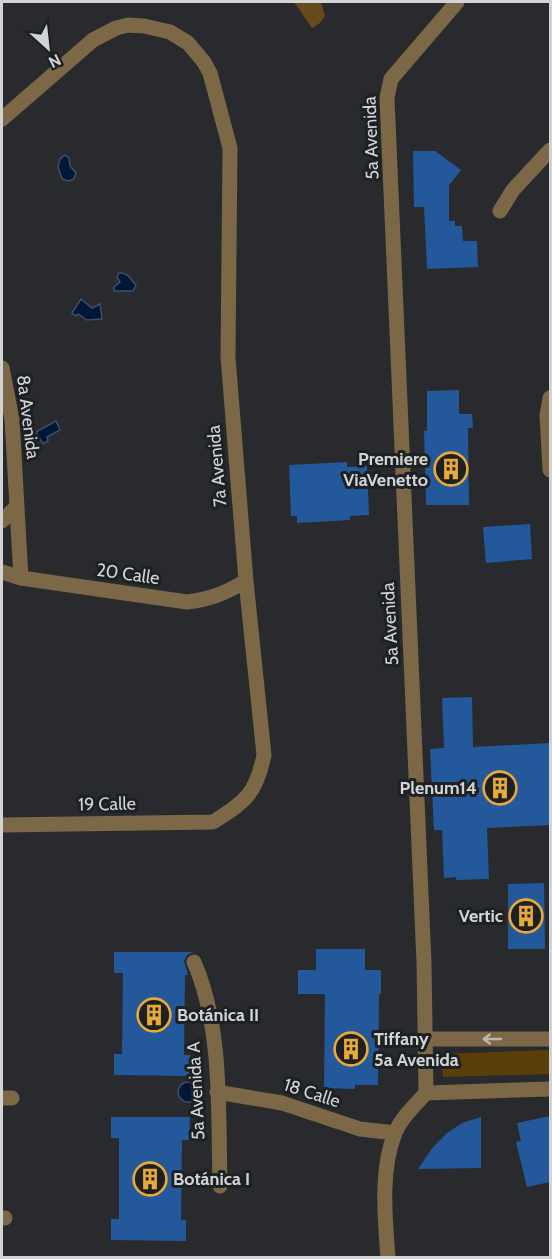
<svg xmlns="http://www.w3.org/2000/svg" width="552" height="1259" font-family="Cabin,sans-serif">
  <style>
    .green { fill: #5c3f08 }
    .forest { fill: #654a1b }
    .water { fill: #001738; stroke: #3f4f67; stroke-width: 1.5 }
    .building { fill: #23599a }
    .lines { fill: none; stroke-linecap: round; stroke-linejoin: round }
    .minor { stroke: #7c6746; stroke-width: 15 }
    .oneway { stroke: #bcb8b1 }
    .labels { text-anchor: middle; stroke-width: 6; stroke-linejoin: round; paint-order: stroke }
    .street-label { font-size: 18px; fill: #d1d3d5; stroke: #1e2124 }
    .poi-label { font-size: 18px; font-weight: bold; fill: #d1d3d5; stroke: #1e2124; text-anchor: end }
  </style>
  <rect width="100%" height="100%" fill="#282a2d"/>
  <path class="green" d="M550 1050V1074L443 1077 442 1054Z"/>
  <path class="forest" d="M294 2H321L325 16 320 23 312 28Z"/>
  <path class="water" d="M65 155 69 158 70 166 76 173 74 179 69 181 62 179 58 167 60 159Z
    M119 273C128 272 130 279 136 285L133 291H114V287L120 282 117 277Z
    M81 299 92 308 100 304 102 319 87 320 78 314 76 316 72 313Z
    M56 421 60 430 47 437 48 441 43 444 36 432Z
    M178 1092a10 10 0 1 1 20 0a10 10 0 1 1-20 0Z"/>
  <path class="building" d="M413 151H435L461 170 449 185V221H455V226H462L463 241H477L478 267 427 269 424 207H414Z
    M459 390V414H472L473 428H468L469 505H426L424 431H427V391Z
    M347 462V467L367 466 369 515 350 516V520L297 523V516H291L289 465Z
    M530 524 532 559 486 563 483 527Z
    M472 697 473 747 550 743V825L487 828 489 879 456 880V877L444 878 442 830H434L430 749 444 748 442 698Z
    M544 883 545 949H508V884Z
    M316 949H365V970H381V994H379L378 1085H355V1089L324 1088 325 994H298V970H316Z
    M114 952H193L187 955 184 961 188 975H185L184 1055H190L189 1076 114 1075V1054H122L123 973H114Z
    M550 1116V1182L527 1187 516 1142 521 1141 517 1123Z
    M111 1117H190L189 1140H182L181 1220H186V1241L111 1240V1219H119V1138H111Z
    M481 1117V1168L418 1169 433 1147 447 1133 462 1123Z"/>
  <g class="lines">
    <path class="minor" d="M2 119 93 40 116 28 128 25 144 26 170 32 188 43 204 62 210 73 230 148 228 357 246 581 264 755C256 794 246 801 213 822L2 825
      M500 211 513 190 550 150
      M2 368 12 419 21 578
      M550 398 547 415 550 470
      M2 521 17 506
      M2 572 21 578 187 602C212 599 225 593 246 581
      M194 962C223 1028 218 1114 220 1186
      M425 1039H550
      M217 1092 282 1103 360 1129 395 1133
      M426 1093 550 1089
      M2 1098H12
      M2 1218H5
      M388 1258C385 1219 380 1170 395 1133 401 1118 415 1105 426 1093L424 963 387 98 391 79 457 2"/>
  </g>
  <defs><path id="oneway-shaft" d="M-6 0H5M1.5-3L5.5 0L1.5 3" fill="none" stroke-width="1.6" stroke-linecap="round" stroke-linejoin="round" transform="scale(1.5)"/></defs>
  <use class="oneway" href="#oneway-shaft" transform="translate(492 1039) rotate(-180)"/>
  <defs>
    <symbol id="building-ring" viewBox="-11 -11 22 22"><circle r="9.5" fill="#1e2124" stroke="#e9aa38" stroke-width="1.5"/><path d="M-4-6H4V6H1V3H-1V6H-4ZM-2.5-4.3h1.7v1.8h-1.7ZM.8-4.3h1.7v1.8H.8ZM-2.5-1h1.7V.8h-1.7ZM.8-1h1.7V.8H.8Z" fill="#e9aa38"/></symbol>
  </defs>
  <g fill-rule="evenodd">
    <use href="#building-ring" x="432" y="450" width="38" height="38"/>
    <use href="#building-ring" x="481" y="769" width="38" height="38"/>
    <use href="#building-ring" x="507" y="897" width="38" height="38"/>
    <use href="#building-ring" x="135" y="996" width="38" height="38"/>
    <use href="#building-ring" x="332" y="1030" width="38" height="38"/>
    <use href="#building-ring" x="131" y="1160" width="38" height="38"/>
  </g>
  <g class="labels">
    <g class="street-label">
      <text transform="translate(371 138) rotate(-92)" y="6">5a Avenida</text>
      <text transform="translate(28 417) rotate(83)" y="6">8a Avenida</text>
      <text transform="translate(217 466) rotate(-95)" y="6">7a Avenida</text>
      <text transform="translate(128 574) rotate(8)" y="6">20 Calle</text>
      <text transform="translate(390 624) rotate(-93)" y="6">5a Avenida</text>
      <text transform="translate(107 804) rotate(-1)" y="6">19 Calle</text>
      <text transform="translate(196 1091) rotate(-93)" y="6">5a Avenida A</text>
      <text transform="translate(312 1093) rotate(18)" y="6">18 Calle</text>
    </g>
    <g class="poi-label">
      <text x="428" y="465">Premiere<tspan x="428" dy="21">ViaVenetto</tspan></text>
      <text x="477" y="794">Plenum14</text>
      <text x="503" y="922">Vertic</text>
      <text x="177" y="1021" text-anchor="start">Botánica II</text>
      <text x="374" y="1045" text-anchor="start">Tiffany<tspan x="374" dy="21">5a Avenida</tspan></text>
      <text x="173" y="1185" text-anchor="start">Botánica I</text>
    </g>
  </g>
  <rect width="552" height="1259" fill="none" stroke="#d1d3d5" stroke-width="6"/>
  <g transform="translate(48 48) rotate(153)" stroke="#1e2124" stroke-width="4.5" paint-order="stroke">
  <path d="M0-4.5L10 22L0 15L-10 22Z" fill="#d1d3d5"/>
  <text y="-9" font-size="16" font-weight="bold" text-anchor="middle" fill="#d1d3d5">N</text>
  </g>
</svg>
